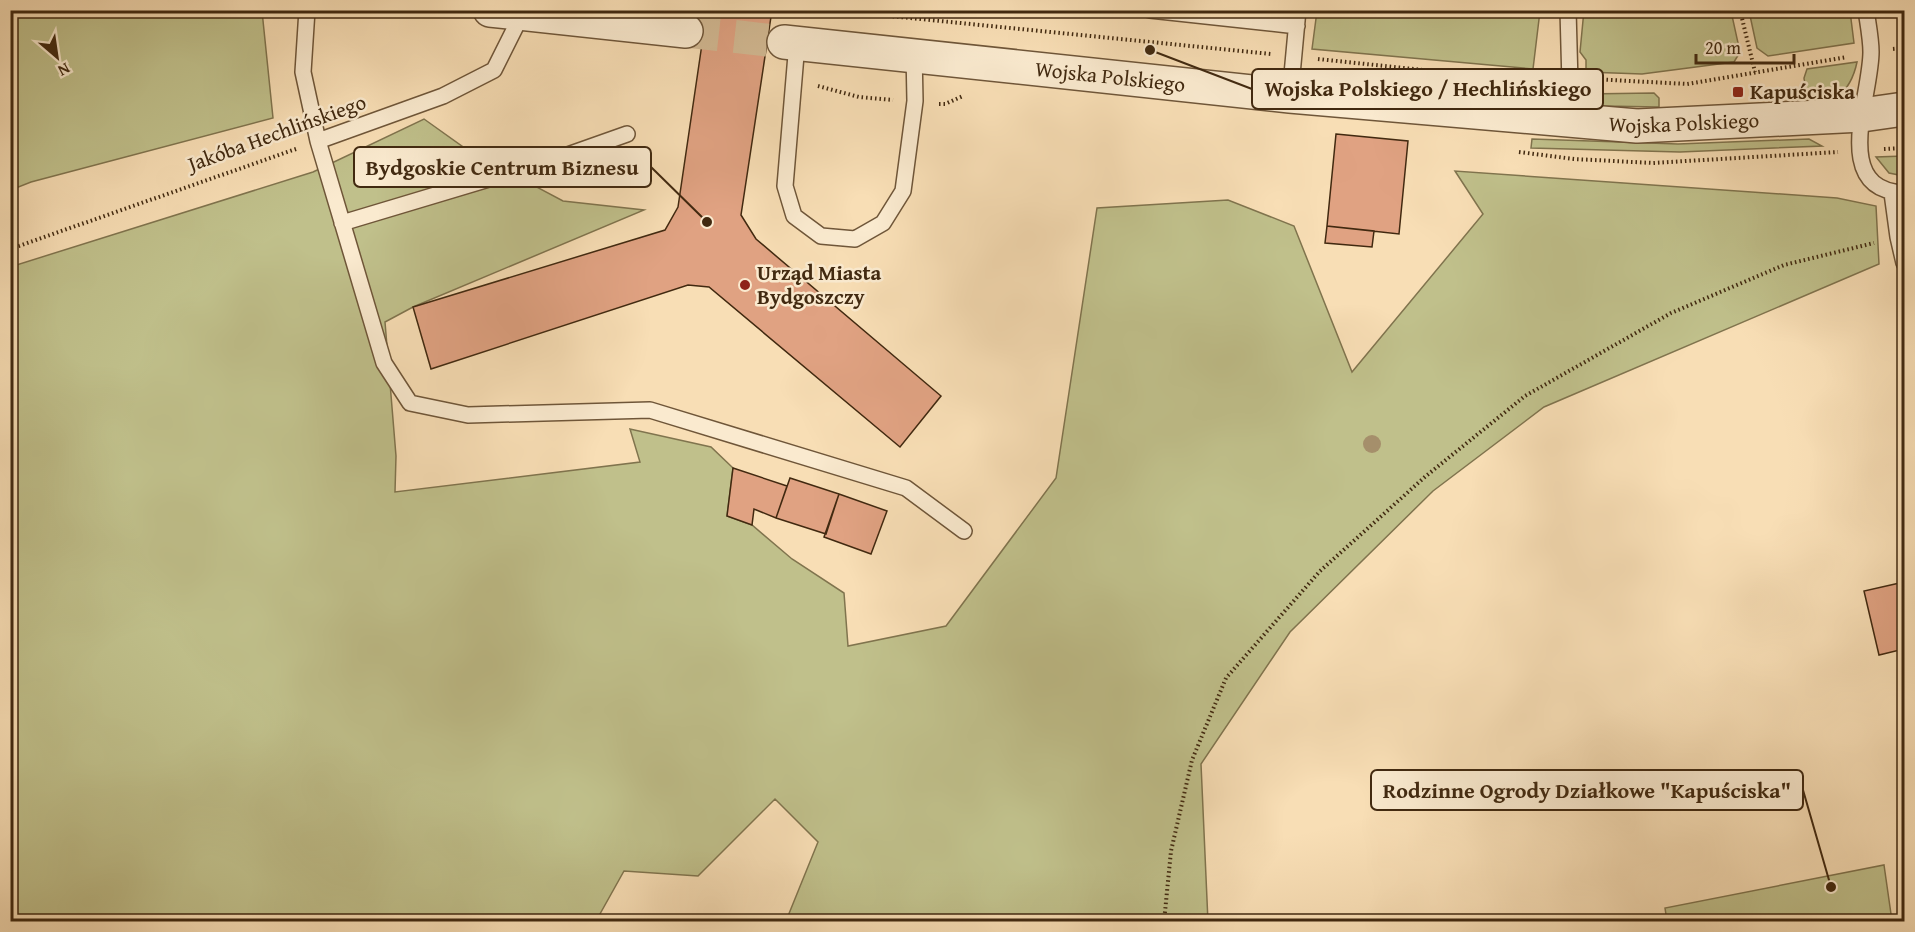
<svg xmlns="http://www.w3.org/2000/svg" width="1915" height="932" font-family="'Gentium Book Plus',serif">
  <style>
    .green { fill: #c0c08b; stroke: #80744e; stroke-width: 1.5 }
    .building { fill: #e0a282; stroke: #412910; stroke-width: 1.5 }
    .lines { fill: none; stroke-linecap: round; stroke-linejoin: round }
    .tertiary-tunnel { stroke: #d3ba94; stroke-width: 33; stroke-dasharray: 33 16; stroke-linecap: butt }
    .service-casing { stroke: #6f5639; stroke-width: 18 }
    .tertiary-casing { stroke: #6f5639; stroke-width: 36 }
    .path { stroke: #412910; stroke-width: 4; stroke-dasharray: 1.5 3; stroke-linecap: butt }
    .service { stroke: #faeacf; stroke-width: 15 }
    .tertiary { stroke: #faeacf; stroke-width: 33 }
    .tree { fill: #a58f6b }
    .poi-dot { fill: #8f2418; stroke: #faeacf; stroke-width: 2 }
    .labels { text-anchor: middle; stroke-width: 5; stroke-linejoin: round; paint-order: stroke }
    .street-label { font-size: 21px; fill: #412910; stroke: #faeacf }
    .poi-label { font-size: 21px; font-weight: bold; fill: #412910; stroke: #faeacf; text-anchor: start }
    .leader { fill: none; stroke: #412910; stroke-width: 2 }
    .callout-dot { fill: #412910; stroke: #faeacf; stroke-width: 2 }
    .callout { fill: #faeacf; stroke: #412910; stroke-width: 2 }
    .callout-label { font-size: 22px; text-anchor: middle; font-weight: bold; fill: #412910 }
  </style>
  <rect width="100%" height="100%" fill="#f8deb5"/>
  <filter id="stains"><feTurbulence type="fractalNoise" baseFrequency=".00333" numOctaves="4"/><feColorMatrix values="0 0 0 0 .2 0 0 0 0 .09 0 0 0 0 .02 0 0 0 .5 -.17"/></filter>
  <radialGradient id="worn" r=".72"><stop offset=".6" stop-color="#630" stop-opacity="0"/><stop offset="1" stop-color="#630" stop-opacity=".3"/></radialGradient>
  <path class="green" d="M11 10 262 11 273 118 31 182 11 190Z
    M1584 10 1731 11 1740 52 1734 62 1642 74 1586 72V60L1580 52Z
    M1317 11H1540L1533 69 1312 49Z
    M1749 11H1850L1854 43 1768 56 1757 48Z
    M1857 62C1854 77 1848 89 1836 99L1807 101 1804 78 1807 69Z
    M1654 93 1659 98V107L1604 106 1586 94Z
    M424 119 469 151 563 201 644 210 413 307 385 322 396 456 395 492 640 462 630 429 711 447 733 468 727 516 752 525 792 559 844 593 848 646 946 626 1056 478 1097 208 1228 200 1294 226 1352 372 1483 214 1455 171 1837 198 1876 206 1879 264 1544 407 1433 491 1290 632 1201 764 1208 922 786 921 818 842 775 799 698 876 624 871 596 921H11L10 267 313 172Z
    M1532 139 1678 144 1809 139 1822 146 1680 152 1531 148Z
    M1904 156V176L1889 173 1876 157Z
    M1884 865 1892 921H1667L1665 908Z"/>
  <path class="building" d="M707 10H772L741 215 756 239 941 396 900 447 709 287 688 285 431 369 413 307 665 230 678 207Z
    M1336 134 1408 141 1399 234 1327 226Z
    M1327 226 1374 231 1372 247 1325 243Z
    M733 468 787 486 776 518 754 509 752 525 727 516Z
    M790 478 839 494 826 534 776 518Z
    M839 494 887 511 871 554 824 537Z
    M1904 582V649L1879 655 1864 591Z"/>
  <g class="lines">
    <path class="tertiary-tunnel" d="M686 31 784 42"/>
    <defs>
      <path id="service" d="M307 10 303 72 318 141 384 363 410 403 468 415 650 410 906 488 964 531
        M1150 10 1297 26
        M1568 10 1571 120
        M1866 10C1868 24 1871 39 1871 52 1871 97 1830 190 1904 193
        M797 43 785 186 794 216 821 236 855 239 883 223 903 191 915 101 914 52
        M1290 96 1298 10
        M318 141 443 96 494 70 522 14
        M1892 193 1898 237 1904 263
        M342 223 562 157 627 134"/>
      <g id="tertiary">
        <path d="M490 10 686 31"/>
        <path id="s1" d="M784 42 1290 96 1637 126 1862 115 1904 109"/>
      </g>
    </defs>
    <use href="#service" class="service-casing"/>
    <use href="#tertiary" class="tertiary-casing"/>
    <path class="path" d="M830 10 1271 54
      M1740 10 1755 72
      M1893 49 1904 48
      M1318 59 1480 76
      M1593 79 1687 84 1847 57
      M1524 80 1547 79
      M818 86 859 97 893 100
      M939 104H945L963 96
      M1884 149 1904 148
      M1519 152 1574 159 1653 163 1838 152
      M10 249 296 149
      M1164 922 1171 851 1192 760 1226 678 1320 571 1426 476 1525 396 1671 313 1784 265 1874 243"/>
    <use href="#service" class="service"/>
    <use href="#tertiary" class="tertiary"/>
  </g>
  <circle class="tree" cx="1372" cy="444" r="9"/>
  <g class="poi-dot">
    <rect x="1732" y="86" width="12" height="12" rx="3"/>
    <circle cx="745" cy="285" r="6"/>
  </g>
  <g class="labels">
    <g class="street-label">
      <text dy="7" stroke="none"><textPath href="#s1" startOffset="328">Wojska Polskiego</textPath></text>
      <text dy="7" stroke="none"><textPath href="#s1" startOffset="904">Wojska Polskiego</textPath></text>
      <text transform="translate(277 133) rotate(-20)" y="7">Jakóba Hechlińskiego</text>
    </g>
    <g class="poi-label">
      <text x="1750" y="99">Kapuściska</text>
      <text x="757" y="280">Urząd Miasta<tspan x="757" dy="24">Bydgoszczy</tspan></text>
    </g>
  </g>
  <path class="leader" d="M1150 50L1252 89M707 222L651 167M1831 887L1803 790"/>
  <g class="callout-dot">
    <circle cx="1150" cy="50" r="6"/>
    <circle cx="707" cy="222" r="6"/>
    <circle cx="1831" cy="887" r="6"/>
  </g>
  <g class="callout">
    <rect x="1252" y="69" width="351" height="40" rx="6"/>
    <rect x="354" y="147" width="297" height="40" rx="6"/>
    <rect x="1371" y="770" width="432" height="40" rx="6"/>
  </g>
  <g class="callout-label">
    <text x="1428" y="96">Wojska Polskiego / Hechlińskiego</text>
    <text x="502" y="175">Bydgoskie Centrum Biznesu</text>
    <text x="1587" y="798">Rodzinne Ogrody Działkowe "Kapuściska"</text>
  </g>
  <rect width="1915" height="932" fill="none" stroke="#f8deb5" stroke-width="36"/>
  <rect x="12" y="12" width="1891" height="908" fill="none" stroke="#412910" stroke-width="3"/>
  <rect x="18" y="18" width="1879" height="896" fill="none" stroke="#412910" stroke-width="1.5"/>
  <g transform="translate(57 57) rotate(151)" stroke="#faeacf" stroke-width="4.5" paint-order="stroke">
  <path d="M0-4.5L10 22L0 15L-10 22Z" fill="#412910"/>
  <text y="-9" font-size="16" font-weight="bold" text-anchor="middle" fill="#412910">N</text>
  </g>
  <path d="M1696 54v9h98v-9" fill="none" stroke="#412910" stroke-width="3"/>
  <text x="1705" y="54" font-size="18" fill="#412910" stroke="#faeacf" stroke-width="4.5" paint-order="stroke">20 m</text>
  <rect width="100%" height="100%" filter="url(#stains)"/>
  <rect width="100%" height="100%" fill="url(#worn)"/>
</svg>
